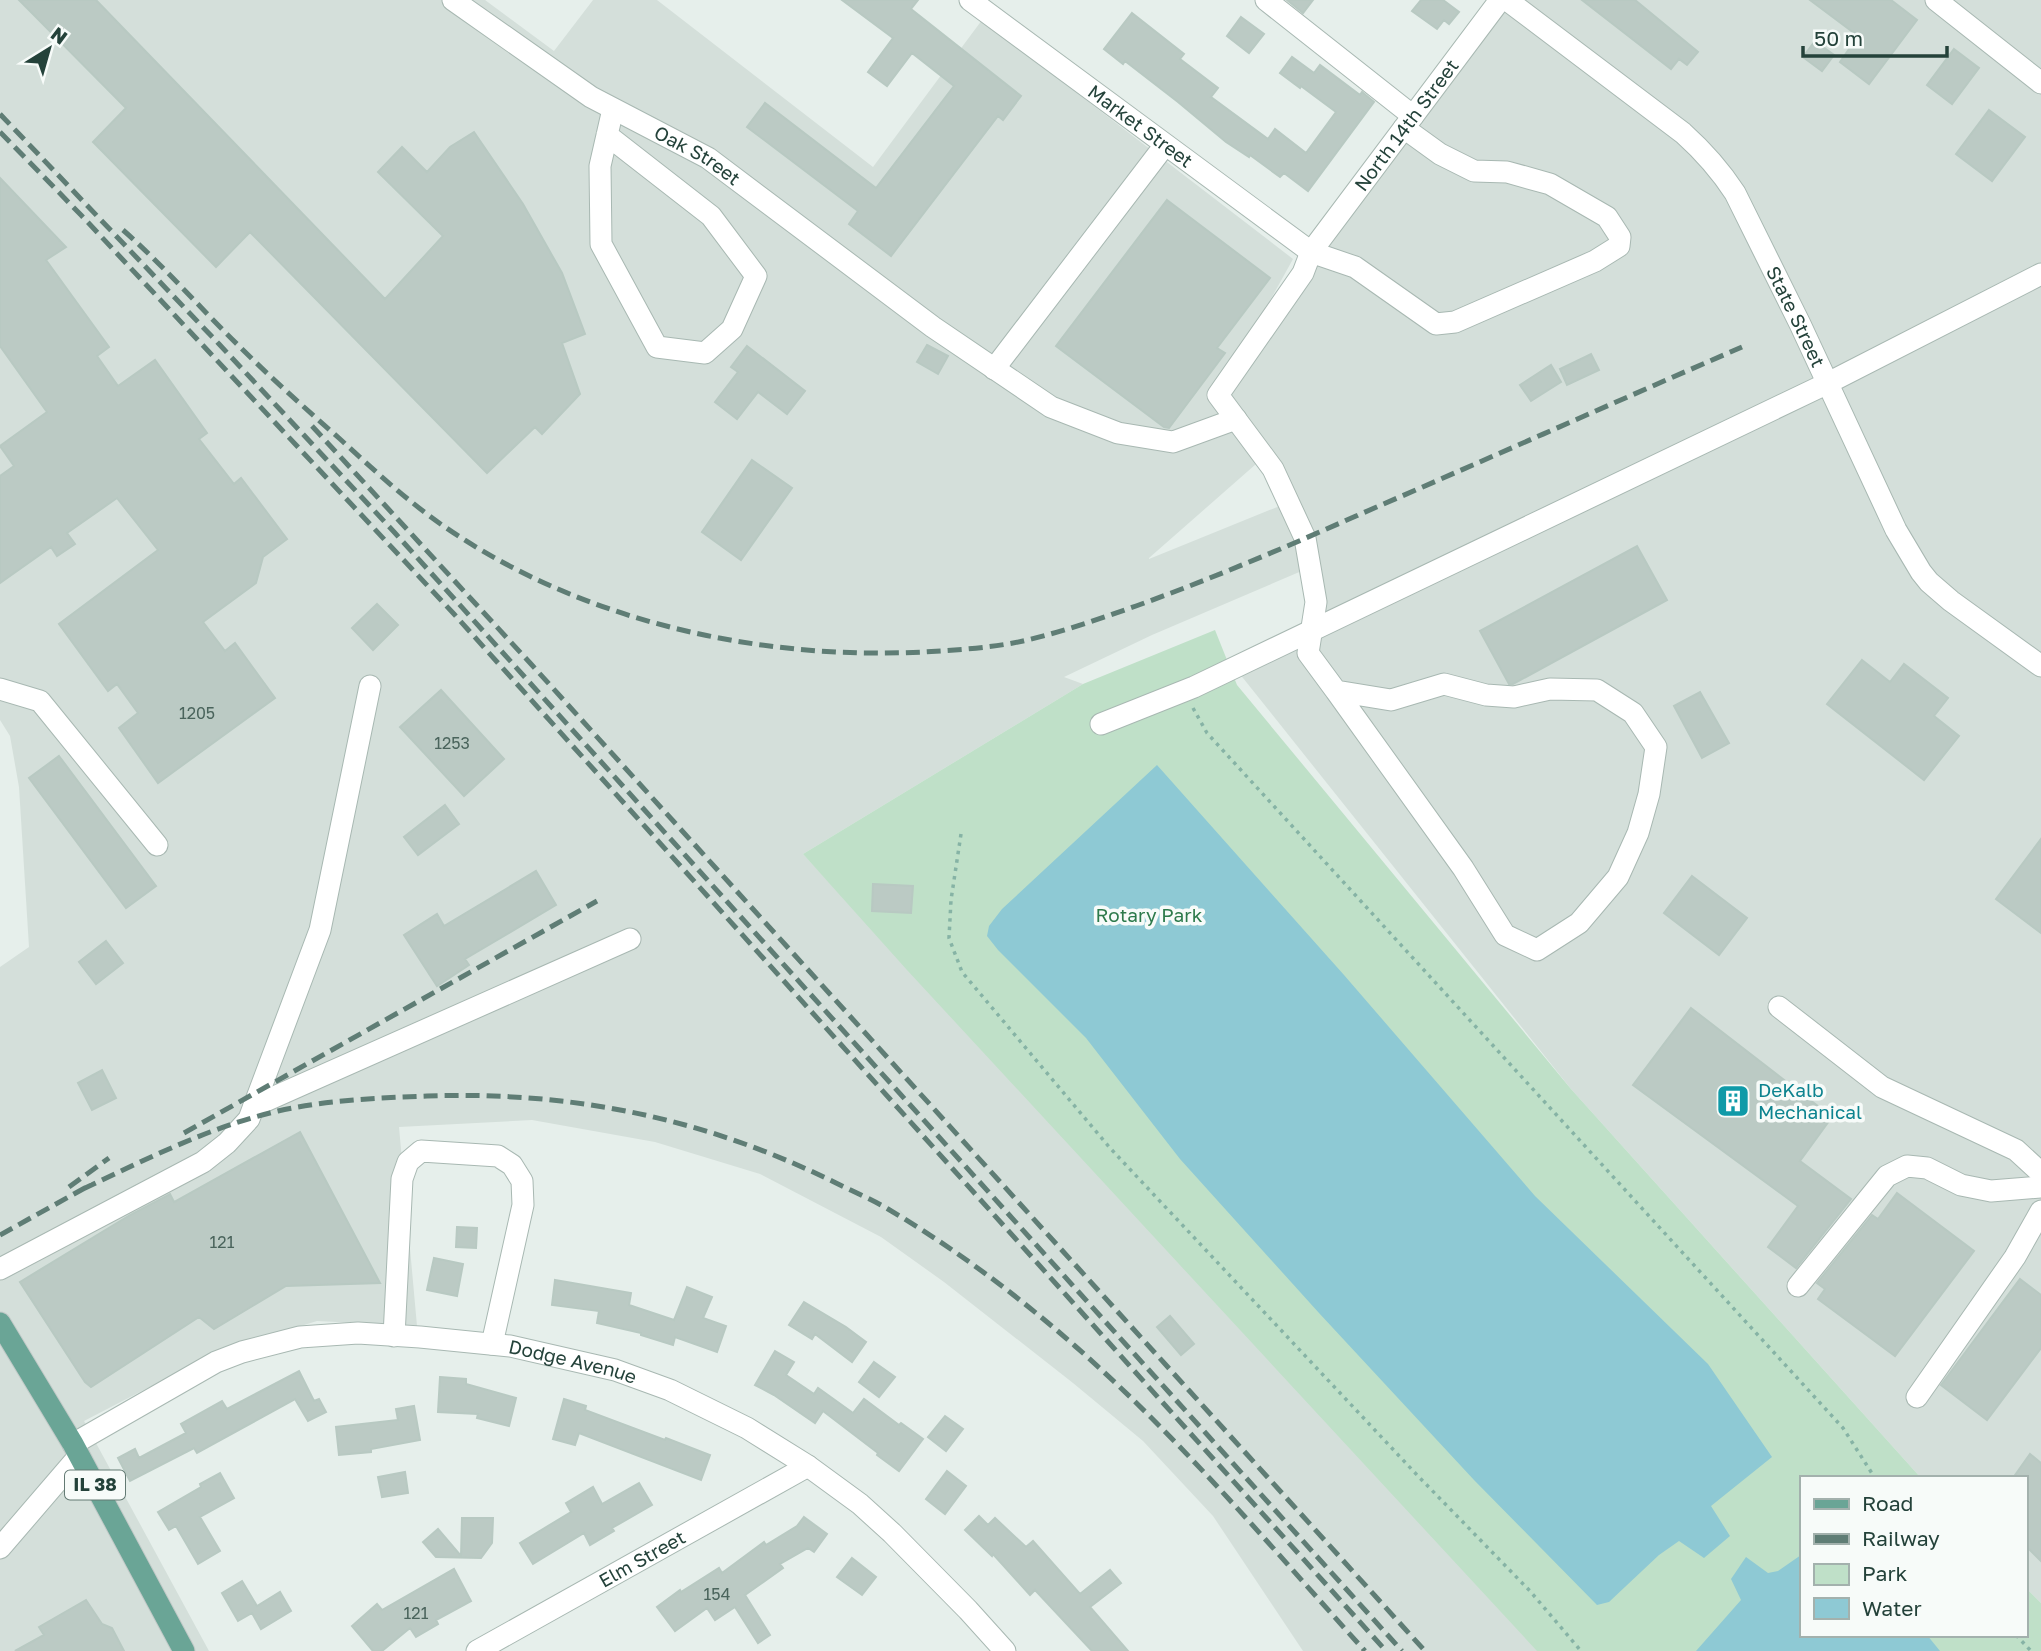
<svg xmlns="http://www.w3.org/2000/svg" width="2041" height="1651" font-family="'Golos Text',sans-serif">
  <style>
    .built { fill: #d4dfda; fill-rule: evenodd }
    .green { fill: #bfe0c8 }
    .water { fill: #8ec9d4 }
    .building { fill: #bbcac4; stroke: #b8c9c2; stroke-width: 2 }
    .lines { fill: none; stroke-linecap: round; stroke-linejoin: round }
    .minor-casing { stroke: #a8b8b2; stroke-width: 23 }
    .major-casing { stroke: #c2cac8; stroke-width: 23 }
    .path { stroke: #86b3a5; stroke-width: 3.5; stroke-dasharray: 3.5 5; stroke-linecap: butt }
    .minor { stroke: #fff; stroke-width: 21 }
    .major { stroke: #6aa596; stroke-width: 21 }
    .rail { stroke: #5f7d75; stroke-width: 5; stroke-dasharray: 14 7; stroke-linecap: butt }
    .labels { text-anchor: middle; stroke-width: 7; stroke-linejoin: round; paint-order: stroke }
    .number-label { font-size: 16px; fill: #4a645c }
    .shield { fill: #f7fbf9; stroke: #637a73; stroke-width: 2 }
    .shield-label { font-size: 18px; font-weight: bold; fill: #24423a }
    .street-label { font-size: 19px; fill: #24423a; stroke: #f7fbf9 }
    .park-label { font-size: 19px; fill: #2d7a4b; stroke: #f7fbf9 }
    .culture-label { font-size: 19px; fill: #0d838f; stroke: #f7fbf9; text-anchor: start }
  </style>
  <rect width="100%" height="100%" fill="#e6efeb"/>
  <path class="built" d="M0 0H485L554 51 593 0H657L873 167 982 20 1293 259 1225 382 1500 0H2041V1603L2025 1587V1478H1921L1571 1089 1235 668 1313 630 1311 567 1152 635 1064 677 1083 684 803 854 1538 1651H1303L1213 1516 1143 1441 1073 1383 944 1282 881 1237 760 1174 655 1142 532 1120 399 1127 417 1326 317 1321 217 1352 84 1421 209 1651H0V967L29 947 19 787 10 736 0 720ZM1264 457 1287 503 1149 559V558Z"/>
  <path class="green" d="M1215 630 1237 685 1571 1089 1921 1478H1801V1635H2025V1587L2041 1603V1651H1537L907 970 803 854 1083 684Z"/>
  <path class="water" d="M1157 765 1344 975 1535 1196 1708 1364 1772 1457 1711 1506 1730 1536 1704 1558 1679 1541 1659 1555 1609 1602 1597 1605 1474 1480 1319 1313 1180 1159 1086 1038 998 950 987 936 989 926 1002 909Z
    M1801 1555V1635H1927L1940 1651H1696L1741 1600 1731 1579 1746 1557 1768 1573 1778 1571Z"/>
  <path class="building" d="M19 0H96L385 299 443 236 378 172 402 147 427 172 450 147 474 132 523 204 562 273 585 334 562 343 580 394 542 434 535 427 487 473 250 232 216 267 93 142 126 108Z
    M842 0H918L911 9 1021 96 1003 120 998 116 891 256 849 224 858 211 747 127 765 103 876 188 954 86 912 53 887 86 868 72 893 38Z
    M1287 0H1313L1303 13Z
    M1421 0H1443L1459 12 1449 24 1444 20 1437 29 1412 11Z
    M1582 0H1635L1698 52 1687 65 1679 59 1671 69Z
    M1810 0H1891L1917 20 1869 84 1840 62 1858 36Z
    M1132 13 1184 54 1180 59 1218 88 1211 97 1268 139 1275 129 1306 153 1336 112 1301 86 1300 88 1280 73 1292 57 1314 73 1320 65 1360 95 1362 92 1374 102 1308 191 1284 173 1280 177 1250 155 1249 157 1226 142 1178 102 1125 61 1123 64 1104 49Z
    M1241 17 1264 34 1249 53 1227 36Z
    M1815 41 1834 55 1822 71 1803 57Z
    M1954 49 1979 68 1952 104 1927 85Z
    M1989 110 2025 137 1992 181 1956 154Z
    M0 178 66 247 46 260 109 347 97 356 118 386 155 360 207 433 199 439 234 484 241 478 287 539 263 557 256 583 203 622 225 651 235 643 275 698 158 783 119 728 138 713 117 684 108 691 59 624 158 550 117 498 67 533 75 544 57 556 51 547 0 583V476L14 466 0 446 47 412 0 346Z
    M1167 200 1270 278 1217 348 1225 353 1169 428 1164 427 1056 346Z
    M927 345 948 356 938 374 917 362Z
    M747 346 805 391 787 414 758 392 737 419 715 402 738 372 731 367Z
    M1591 354 1599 370 1567 385 1560 369Z
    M1551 365 1561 382 1531 401 1520 385Z
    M752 460 792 488 741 560 702 532Z
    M1637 546 1667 600 1513 684H1509L1480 631Z
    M377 604 398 625 373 650 352 628Z
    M1862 660 1890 682 1904 664 1948 698 1934 716 1959 736 1924 780 1827 704Z
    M441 690 504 759 464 796 400 727Z
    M1700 692 1729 743 1702 758 1674 706Z
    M59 756 156 886 126 908 29 778Z
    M445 805 459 824 418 855 404 837Z
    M2041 839V933L1996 899Z
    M536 871 556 905 465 959 469 965 437 986 404 935 437 914 444 926Z
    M1692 876 1747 918 1719 955 1664 913Z
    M873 884 913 886 911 913 872 911Z
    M106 941 123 963 96 984 79 962Z
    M1691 1008 1832 1117 1800 1161 1851 1199 1796 1268 1768 1247 1798 1206 1633 1085Z
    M102 1070 116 1098 92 1110 78 1083Z
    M300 1132 380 1283 286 1286 214 1329 199 1317 91 1387 85 1382 20 1282 130 1215 170 1194 174 1202Z
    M1897 1193 1974 1251 1895 1356 1818 1299 1825 1289 1817 1283 1872 1215 1878 1219Z
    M457 1227 477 1228 476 1248 456 1247Z
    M434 1258 463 1264 457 1296 427 1290Z
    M2020 1279 2041 1295V1348L1987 1420 1941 1385Z
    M555 1280 631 1293 629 1305 674 1320 687 1287 712 1297 703 1318 726 1326 717 1352 675 1337 673 1345 641 1335V1333L597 1323 599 1311 552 1305Z
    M804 1302 846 1327 866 1342 852 1362 815 1334 812 1339 789 1325Z
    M1170 1316 1194 1344 1181 1355 1157 1327Z
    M775 1351 794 1362 786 1375 814 1394 818 1388 853 1413 864 1399 899 1425 901 1423 923 1439 899 1471 877 1455 878 1453 823 1411 815 1423 774 1395 755 1385Z
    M874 1362 895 1377 879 1397 859 1382Z
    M299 1371 314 1401 319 1399 326 1412 308 1421 295 1399 197 1453 194 1448 130 1481 118 1458 135 1449 139 1458 186 1433 181 1424 222 1401 227 1409Z
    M440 1377 466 1379V1384L516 1398 509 1426 477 1418 478 1414 438 1412Z
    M564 1399 586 1406 585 1410 665 1440 666 1438 710 1455 701 1480 579 1433 575 1445 553 1439Z
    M414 1406 420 1440 371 1449V1452L339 1455 336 1427 398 1420 396 1409Z
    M945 1416 963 1429 946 1451 928 1437Z
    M2030 1454 2041 1463V1561L2025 1545V1478H2013Z
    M947 1471 966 1486 945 1514 926 1499Z
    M405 1472 408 1493 382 1497 378 1477Z
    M220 1473 234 1498 200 1517 220 1551 198 1564 176 1526 169 1530 158 1512 201 1487 200 1484Z
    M639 1483 652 1505 612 1528 614 1531 590 1545 584 1533 533 1564 520 1543 571 1512 566 1503 593 1487 602 1504Z
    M979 1516 988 1525 995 1518 1026 1547 1033 1541 1080 1594 1110 1570 1121 1583 1090 1607 1128 1651H1092L1035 1590 1030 1595 993 1554 992 1556 965 1530Z
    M804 1517 827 1534 814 1552 808 1548 780 1564 783 1568 745 1595 770 1635 758 1643 735 1607 715 1620 707 1608 675 1631 657 1607 680 1590 681 1592 719 1568 722 1573 764 1542 766 1545 797 1526Z
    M462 1518H493L492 1543 481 1558 436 1557 423 1542 438 1529 461 1556Z
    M852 1558 876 1577 862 1595 837 1577Z
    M454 1569 471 1601 436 1620 438 1624 416 1637 410 1628 382 1651H373L352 1626 377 1604 382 1610Z
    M242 1581 257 1606 280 1592 291 1611 261 1629 252 1613 238 1621 222 1593Z
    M86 1600 102 1624 112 1628 124 1651H15L44 1635 39 1627Z"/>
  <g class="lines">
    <defs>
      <g id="minor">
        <path id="s1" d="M453 0 591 97 708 158 933 327 1051 407 1118 433 1173 442 1236 419"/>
        <path id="s2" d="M970 0 1311 252 1355 267 1436 324 1455 322 1595 261 1619 246 1620 237 1607 217 1550 184 1507 172 1474 171 1440 154 1404 128"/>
        <path d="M1266 0 1413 116"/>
        <path id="s3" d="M1507 0 1683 133C1703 151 1720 170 1735 193L1800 324 1896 530 1921 572 1929 582 1951 601 2041 666"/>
        <path d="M1936 0 2041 83"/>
        <path d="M607 135 711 216 756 276 732 329 705 353 657 347 601 244 600 166 613 109"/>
        <path d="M994 369 1165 145"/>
        <path d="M0 689 40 701 157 845"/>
        <path id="s4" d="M1336 691 1463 868 1505 935 1537 950 1579 923 1618 877 1638 833 1649 794 1656 747 1633 713 1597 690 1550 689 1514 697 1486 695 1444 684 1391 700 1336 691 1308 653 1316 602 1305 538 1273 469 1218 395 1303 273 1311 252 1500 0"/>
        <path d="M1101 724 1194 687 1828 383 2041 274"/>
        <path d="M1779 1007 1882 1087 2016 1150 2041 1173"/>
        <path d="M254 1106 630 939"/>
        <path d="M0 1269 203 1162 227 1143 249 1119 320 930 370 686"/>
        <path d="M1798 1286 1887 1176 1907 1166 1927 1168 1961 1185 1991 1191 2041 1187"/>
        <path d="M394 1336 402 1179 408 1162 421 1151 498 1156 512 1165 522 1181 523 1205 492 1344"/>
        <path d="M1917 1397 2015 1257 2041 1211"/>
        <path id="s5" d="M73 1444 216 1362 242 1352 300 1337 358 1333 420 1337 510 1346 615 1370 670 1390 747 1428 808 1466 860 1504 892 1533 968 1610 1005 1651"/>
        <path d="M0 1548 79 1456"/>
        <path id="s6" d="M477 1651 808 1466"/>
      </g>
      <path id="major" d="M0 1323 73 1444 184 1651"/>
    </defs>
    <use href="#minor" class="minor-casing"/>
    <use href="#major" class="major-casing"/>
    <path class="path" d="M1193 708 1207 733 1843 1428 1875 1478
      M961 834 951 900 949 938 962 972 1110 1148 1418 1476 1530 1591 1581 1651
      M2016 1635 2031 1651"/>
    <use href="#minor" class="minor"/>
    <use href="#major" class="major"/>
    <path class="rail" d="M0 114 219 344 395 533 1402 1651
      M0 132 81 215 454 614 1386 1651
      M123 230C164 266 200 308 239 346 271 378 306 409 340 439 378 474 416 509 460 537 595 624 764 660 923 652 956 650 991 648 1023 641 1062 632 1099 619 1136 606 1211 579 1284 548 1356 516 1485 460 1613 403 1742 347
      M312 426 531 664 1425 1651
      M184 1133 597 901
      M69 1187 109 1158
      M83 1189C147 1159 209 1127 278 1111 327 1100 377 1098 427 1096 572 1091 704 1118 834 1182 852 1191 871 1199 888 1209 954 1248 1017 1295 1075 1346 1181 1439 1271 1547 1365 1651
      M0 1235 92 1184"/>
  </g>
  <defs>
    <symbol id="building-square" viewBox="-11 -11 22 22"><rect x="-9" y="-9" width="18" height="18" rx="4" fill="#0f9aa8" stroke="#f7fbf9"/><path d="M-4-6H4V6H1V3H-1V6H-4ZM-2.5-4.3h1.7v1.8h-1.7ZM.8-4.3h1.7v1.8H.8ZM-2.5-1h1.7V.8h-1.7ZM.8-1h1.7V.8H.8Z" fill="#fff"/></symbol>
  </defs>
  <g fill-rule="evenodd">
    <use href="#building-square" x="1714" y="1082" width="38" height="38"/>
  </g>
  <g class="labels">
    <g class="number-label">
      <text x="197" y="719">1205</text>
      <text x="452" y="749">1253</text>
      <text x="222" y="1248">121</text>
      <text x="717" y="1600">154</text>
      <text x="416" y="1619">121</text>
    </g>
    <rect class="shield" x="65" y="1470.5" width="60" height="29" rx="5"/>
    <g class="shield-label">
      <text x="95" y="1491">IL 38</text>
    </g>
    <g class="street-label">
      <text dy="7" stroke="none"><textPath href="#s2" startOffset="212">Market Street</textPath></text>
      <text dy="7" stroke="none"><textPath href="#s4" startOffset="1591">North 14th Street</textPath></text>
      <text dy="7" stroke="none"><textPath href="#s1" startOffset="290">Oak Street</textPath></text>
      <text dy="7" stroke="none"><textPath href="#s3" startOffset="438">State Street</textPath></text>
      <text dy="7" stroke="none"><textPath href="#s5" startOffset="528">Dodge Avenue</textPath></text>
      <text dy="7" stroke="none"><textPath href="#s6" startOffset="189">Elm Street</textPath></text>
    </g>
    <g class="park-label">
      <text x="1149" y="922">Rotary Park</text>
    </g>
    <g class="culture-label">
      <text x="1758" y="1097">DeKalb<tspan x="1758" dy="22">Mechanical</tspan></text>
    </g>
  </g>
  <rect x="1800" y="1476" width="228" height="161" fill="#f7fbf9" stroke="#a3b1ad" stroke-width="2"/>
  <rect x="1814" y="1499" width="35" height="10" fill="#6aa596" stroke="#a3b1ad" stroke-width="2"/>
  <text x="1862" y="1511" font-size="21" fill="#24423a">Road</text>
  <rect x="1814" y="1534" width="35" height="10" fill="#5f7d75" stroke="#a3b1ad" stroke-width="2"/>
  <text x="1862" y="1546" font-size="21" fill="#24423a">Railway</text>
  <rect x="1814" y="1564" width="35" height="21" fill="#bfe0c8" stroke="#a3b1ad" stroke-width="2"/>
  <text x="1862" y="1581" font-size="21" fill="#24423a">Park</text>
  <rect x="1814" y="1598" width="35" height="21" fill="#8ec9d4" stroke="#a3b1ad" stroke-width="2"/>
  <text x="1862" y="1616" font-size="21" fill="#24423a">Water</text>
  <g transform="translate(49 49) rotate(37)" stroke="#f7fbf9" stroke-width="5" paint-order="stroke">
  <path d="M0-5L12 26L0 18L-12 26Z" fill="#24423a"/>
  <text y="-10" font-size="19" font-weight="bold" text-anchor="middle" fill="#24423a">N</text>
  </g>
  <path d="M1803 46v10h144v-10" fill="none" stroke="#24423a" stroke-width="3.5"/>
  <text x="1814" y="46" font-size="21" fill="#24423a" stroke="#f7fbf9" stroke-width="5" paint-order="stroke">50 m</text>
</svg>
